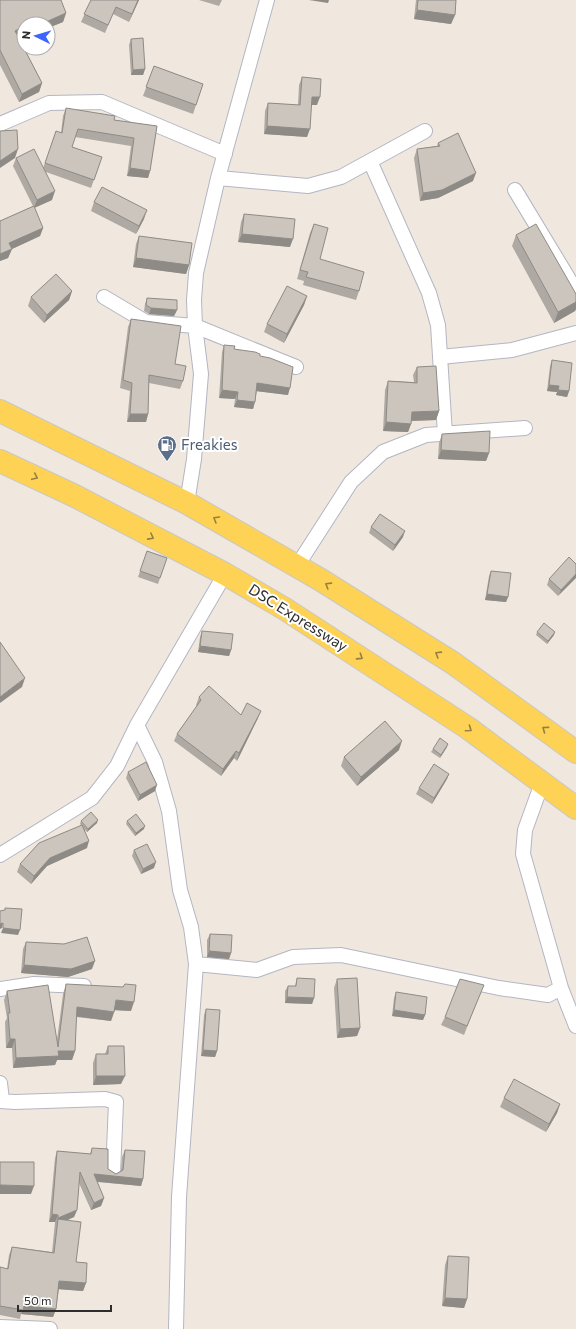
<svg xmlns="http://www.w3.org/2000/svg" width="576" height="1329" font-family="Commissioner,sans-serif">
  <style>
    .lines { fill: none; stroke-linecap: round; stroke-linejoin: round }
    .minor-casing { stroke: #b3b6c2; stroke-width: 16 }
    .primary-casing { stroke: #c8c8c8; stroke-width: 24 }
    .minor { stroke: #fff; stroke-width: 14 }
    .primary { stroke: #fed255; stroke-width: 22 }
    .wall { fill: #afa9a3 }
    .shaded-wall { fill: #8e8a85 }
    .building { fill: #cbc5be; stroke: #8e8a85 }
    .oneway { stroke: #968041 }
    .labels { text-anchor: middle; stroke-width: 4; stroke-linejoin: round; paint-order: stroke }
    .service-label { font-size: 15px; fill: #4e5e75; stroke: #fff; text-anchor: start }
    .street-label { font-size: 15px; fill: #2d2d2d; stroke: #fff }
  </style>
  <rect width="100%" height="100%" fill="#f0e8df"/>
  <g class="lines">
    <defs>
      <path id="minor" d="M0 124 49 103 102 102 225 154
        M370 161 429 293 438 325 445 434
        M218 178 308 186 341 177 425 131
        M515 190 576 291
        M104 297 146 322 195 326 296 367
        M440 357 512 350 576 333
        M187 503 194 459 201 374 195 326 194 300 196 273 218 178 267 0
        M297 566 351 482 383 452 426 435 525 428
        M137 725 155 762 169 811 180 890 191 927 196 964 179 1197 176 1329
        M542 783 525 830 523 854 561 988 576 1026
        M0 855 92 798 117 766 137 725 225 574
        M196 964 257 970 293 957 341 955 499 988 548 995 561 988
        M0 989 34 984 84 986
        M0 1083 2 1100
        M0 1101 15 1102 105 1099 116 1102 113 1173
        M0 1327 50 1329"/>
      <path id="primary" d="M0 411 187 503 321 580 453 663 576 752
        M0 461 73 495 225 574 285 609 468 728 576 808"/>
    </defs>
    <use href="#minor" class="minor-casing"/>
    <use href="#primary" class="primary-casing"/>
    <use href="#minor" class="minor"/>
    <use href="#primary" class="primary"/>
  </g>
  <path class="wall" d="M0 0 66 13 63 22 48 28V24H24V33L18 36 42 83 39 92 19 102 0 65Z
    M91 0H139L129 22 113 14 105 33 81 22Z
    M199 0H222L219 6Z
    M416 0H456L455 15 451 24 414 19Z
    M131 39 145 69 143 75H131L129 45Z
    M154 66 203 84 193 114 143 96Z
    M302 77 317 105H311L307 137 264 134 265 111 268 103 298 105 299 85Z
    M66 108 114 120 157 126 150 171 148 178 127 176 131 146 75 137 72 147 102 157 91 188 46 172 52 200 34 208 43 228 40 236 12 249 8 258 0 261V221L33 206 13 166 16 158 43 168 56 131 61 133 63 116Z
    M438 143 473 181 438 198 420 201 414 158 417 149 437 146Z
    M94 202 144 219 136 234 91 211Z
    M244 214 290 247 238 242 241 222Z
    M314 224 320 259 359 291 356 300 303 285 304 281 297 279 310 233Z
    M516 235 576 294V309L575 311 554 323 512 246Z
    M139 236 189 265 186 274 133 267 136 244Z
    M72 291 69 300 44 323 28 306 31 297Z
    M307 296 304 305 284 343 264 332 267 324Z
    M147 298 177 310 174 316 149 314 144 311 145 304Z
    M131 319 175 364 183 381 180 389 149 383 148 414 146 422H127L130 391 120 388 128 327Z
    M224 345 234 349 260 356 288 395 257 391 253 409 234 407 235 399 219 398 222 352Z
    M552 360 569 391 567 397 556 395 557 392 547 391 550 366Z
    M417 367 439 411 436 420 411 421V424L408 432 383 431 385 390 388 381 414 382 413 375Z
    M442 434 489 453 486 461 438 459 439 443Z
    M371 527 403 537 393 551 369 533Z
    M147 551 167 558 158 584 138 577Z
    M576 564 558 596 547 585 549 579Z
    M491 571 508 597 506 602 485 600 489 576Z
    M202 631 231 650 229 656 198 652 200 637Z
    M537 632 554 635 547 644 536 635Z
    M199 697 241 715 258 718 237 761 234 758 221 776 174 741 177 734 197 706 196 705Z
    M447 747 440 758 431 752 433 749Z
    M399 750 357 786 341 766 344 757Z
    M128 772 155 791 138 801 126 778Z
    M449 774 447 779 432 804 416 794 419 788Z
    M81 821 97 823 87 832 85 830 87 848 47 866 31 884 17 872 20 864 81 825 80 824Z
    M127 821 144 829 135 836 126 824Z
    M134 850 154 868 141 874 132 856Z
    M210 934 231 953 229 959 207 957V940Z
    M26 942 92 969 68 977 21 973 23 949Z
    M297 978 314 998 312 1004 285 1003V991L288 986H295Z
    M337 979 360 1028 357 1036 337 1038 334 988Z
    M66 984 131 1011 115 1010 111 1021 76 1017 75 1051 72 1060H57L55 1065 13 1068 12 1048H6L5 1022 7 1018 4 1000 7 991 57 1040 63 994Z
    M396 992 425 1015 423 1020 392 1016 394 998Z
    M480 994 464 1035 441 1025 445 1017Z
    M206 1009 217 1051 215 1057 201 1056 204 1015Z
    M108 1046 121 1084 93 1085V1063L96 1054H105Z
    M504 1098 560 1104 557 1113 546 1132 500 1107Z
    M92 1148 108 1169 116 1174 121 1171 122 1157 125 1150 143 1179 141 1186 97 1182 104 1198 101 1206 91 1210 79 1183 77 1210 74 1217 67 1220 76 1262 86 1283 83 1291 59 1289 56 1309 53 1317 21 1314 20 1319 0 1315V1267L7 1269 9 1255 12 1247 52 1252 55 1222H49L55 1158 57 1151 90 1154Z
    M448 1256 467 1299 464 1308 442 1306 445 1265Z"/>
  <path class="shaded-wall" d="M138 0H139L129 22 132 14Z
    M309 0H329L328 3Z
    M417 10 455 15 451 24 414 19Z
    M66 13 63 22 48 28V24H43L46 22Z
    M24 26V33L12 40 15 31Z
    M145 69 143 75H131L133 70Z
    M42 83 39 92 19 102 22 94Z
    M312 97H320L317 105H309Z
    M267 126 310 129 307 137 264 134Z
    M18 149 15 158 0 168V161Z
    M130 168 150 171 148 178 127 176Z
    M476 173 473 181 438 198 420 201 423 193Z
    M55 191 52 200 34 208 37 200Z
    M147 210 144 219 136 234 139 226Z
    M43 228 40 236 12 249 8 258 0 261V254L9 243Z
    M242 234 293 239 290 247 238 242Z
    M136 258 189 265 186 274 133 267Z
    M72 291 69 300 44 323 47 315Z
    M307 296 304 305 284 343 287 334Z
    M576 302V309L575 311 554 323 558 312Z
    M151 308 177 310 174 316 149 314Z
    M257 383 290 388 288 395 255 391Z
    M549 385 559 386 557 392 547 391Z
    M222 390 238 392 235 399 219 398Z
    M558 390 569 391 567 397 556 395Z
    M237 400 255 402 253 409 234 407Z
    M439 411 436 420 408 421 412 412Z
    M130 414H148L146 422H127Z
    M386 422 411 424 408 432 383 431Z
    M441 450 489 453 486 461 438 459Z
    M405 531 403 537 393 551 395 545Z
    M576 574V578L558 596 561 590Z
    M487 594 508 597 506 602 485 600Z
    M555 632 554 635 547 644 548 641Z
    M200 646 231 650 229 656 198 652Z
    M25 678 22 687 0 703V697Z
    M261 711 258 718 237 761 239 753Z
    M402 741 399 750 357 786 361 777Z
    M448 744 447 747 440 758 441 755Z
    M236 751 234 758 221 776 223 769Z
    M449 774 447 779 432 804 434 798Z
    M157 785 155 791 138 801 140 795Z
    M98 820 97 823 87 832 88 829Z
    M145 826 144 829 135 836 136 833Z
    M89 841 87 848 47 866 31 884 34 876 50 858Z
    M156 862 154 868 141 874 143 869Z
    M3 923 2 928 0 929V924Z
    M3 928 20 930 18 935 1 933Z
    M209 951 231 953 229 959 207 957Z
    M95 961 92 969 68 977 21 973 24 965Z
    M287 997 314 998 312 1004 285 1003Z
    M116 1000 134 1002 131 1011 112 1010Z
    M77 1007 114 1012 111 1021 73 1016Z
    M394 1010 425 1015 423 1020 392 1016Z
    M360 1028 357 1036 337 1038 340 1029Z
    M10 1039H15L12 1048H6Z
    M203 1050 217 1051 215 1057 201 1056Z
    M58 1051H75L72 1060H57L55 1065 13 1068 16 1058Z
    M96 1076H125L121 1084 93 1085Z
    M560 1104 557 1113 546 1132 549 1124Z
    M94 1174 143 1179 141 1186 91 1181Z
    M0 1185 34 1186 31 1194H0Z
    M104 1198 101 1206 91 1210 94 1203Z
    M77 1210 74 1217 57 1225 58 1219 55 1226 58 1218Z
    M52 1214 58 1215 55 1222H49Z
    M59 1281 86 1283 83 1291 56 1289Z
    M445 1298 467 1299 464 1308 442 1306Z
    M24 1306 56 1309 53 1317 21 1314Z"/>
  <path class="building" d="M0 0H61L66 13 46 22 43 24H34L33 22 28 24H24V26L15 31 42 83 22 94 0 50Z
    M91 0H138L132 14 116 7 108 25 84 14Z
    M418 0H456L455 15 417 10Z
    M143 38 145 69 133 70 131 39Z
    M154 66 203 84 196 105 146 87Z
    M302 77 321 79 320 97H312L310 129 267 126 268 103 300 105Z
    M66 108 115 116 114 120 157 126 150 171 130 168 134 138 78 129 72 147 102 157 94 180 45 163 56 131 62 133Z
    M17 130 18 149 0 161V131Z
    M458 133 476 173 442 190 423 193 417 149 440 146 438 143Z
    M34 149 55 191 37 200 16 158Z
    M102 187 147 210 139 226 94 202Z
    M34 206 43 228 9 243 12 249 0 254V221Z
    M244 214 295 219 293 239 242 234Z
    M314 224 328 228 320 259 364 272 359 291 306 277 308 272 300 270Z
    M536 224 576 294V302L558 312 516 235Z
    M139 236 192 243 189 265 136 258Z
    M56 274 72 291 47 315 31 297Z
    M287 286 307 296 287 334 267 324Z
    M147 298 177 300V310L151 308 146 305Z
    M131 319 181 326 175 364 186 366 183 381 149 375 148 414H130L132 383 123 380Z
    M224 345 235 346 234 349 255 352 260 354V356L270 358 293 367 290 388 257 383 255 402 237 400 238 392 222 390Z
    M552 360 572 363 569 391 558 390 559 386 549 385Z
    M436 366 439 411 412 412 411 424 386 422 388 381 417 383V367Z
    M490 431 489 453 441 450 442 434Z
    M380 514 405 531 395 545 371 527Z
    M147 551 167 558 160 578 140 571Z
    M569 557 576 564V574L561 590 549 579Z
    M491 571 511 573 508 597 487 594Z
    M544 623 555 632 548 641 537 632Z
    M202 631 233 634 231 650 200 646Z
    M0 642 25 678 0 697Z
    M209 686 241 715 247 703 261 711 239 753 236 751 223 769 177 734 201 700 199 697Z
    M385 721 402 741 361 777 344 757Z
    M440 738 448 744 441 755 433 749Z
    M146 762 157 785 140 795 128 772Z
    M434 764 449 774 434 798 419 788Z
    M91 812 98 820 88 829 81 821Z
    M136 814 145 826 136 833 127 821Z
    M82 825 89 841 50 858 34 876 20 864 39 843Z
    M147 844 156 862 143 869 134 850Z
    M5 908 22 909 20 930 3 928V923L0 924V911L5 910Z
    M210 934 232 935 231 953 209 951Z
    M87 937 95 961 71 969 24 965 26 942 64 944Z
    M297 978 315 979 314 998 287 997 288 986H296Z
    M357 978 360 1028 340 1029 337 979Z
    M460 979 484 985 467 1026 445 1017Z
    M66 984 123 987 125 984 136 985 134 1002 116 1000 114 1012 77 1007 75 1051H58L59 1056 16 1058 15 1039H10L8 1013H10L7 991 48 985 58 1047Z
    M396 992 427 997 425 1015 394 1010Z
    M206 1009 220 1010 217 1051 203 1050Z
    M108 1046H124L125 1076H96V1054H108Z
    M514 1079 560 1104 549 1124 504 1098Z
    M92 1148 108 1149V1169L116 1174 123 1170 125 1150 145 1151 143 1179 94 1174 104 1198 94 1203 80 1172 77 1210 58 1218V1215L52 1214 57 1151 91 1154Z
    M0 1162H34V1186L0 1185Z
    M58 1219 81 1222 76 1262 87 1263 86 1283 59 1281 56 1309 24 1306 23 1310 0 1306V1267L8 1269 12 1247 54 1253Z
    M448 1256 469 1257 467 1299 445 1298Z"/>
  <defs><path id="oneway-chevron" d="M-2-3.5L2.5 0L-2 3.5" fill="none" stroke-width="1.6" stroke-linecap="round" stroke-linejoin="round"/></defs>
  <g class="oneway">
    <use href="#oneway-chevron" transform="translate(35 477) rotate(25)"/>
    <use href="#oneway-chevron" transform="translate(216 519) rotate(-150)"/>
    <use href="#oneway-chevron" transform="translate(151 537) rotate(28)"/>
    <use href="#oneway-chevron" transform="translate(328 585) rotate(-148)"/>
    <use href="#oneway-chevron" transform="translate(438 654) rotate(-148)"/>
    <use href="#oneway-chevron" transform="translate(360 657) rotate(33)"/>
    <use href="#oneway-chevron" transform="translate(469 729) rotate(35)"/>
    <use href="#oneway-chevron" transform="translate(545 729) rotate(-144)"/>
  </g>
  <defs>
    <symbol id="fuel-pin" viewBox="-11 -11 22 30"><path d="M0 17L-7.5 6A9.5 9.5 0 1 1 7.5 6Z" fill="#5c6f8a" stroke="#fff"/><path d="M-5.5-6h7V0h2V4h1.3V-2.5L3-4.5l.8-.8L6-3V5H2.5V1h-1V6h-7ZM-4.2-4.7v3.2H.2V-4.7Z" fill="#fff"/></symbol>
  </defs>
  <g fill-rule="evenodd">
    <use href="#fuel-pin" x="156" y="434" width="22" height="30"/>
  </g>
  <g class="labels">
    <g class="service-label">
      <text x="181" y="450">Freakies</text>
    </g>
    <g class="street-label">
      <text transform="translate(298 618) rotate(32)" y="5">DSC Expressway</text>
    </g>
  </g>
  <g transform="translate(36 36) rotate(275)"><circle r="19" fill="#ffffff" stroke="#ababab"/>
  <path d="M0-3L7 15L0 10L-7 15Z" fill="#3c66ff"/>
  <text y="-6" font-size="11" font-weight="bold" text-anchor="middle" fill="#2d2d2d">N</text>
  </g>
  <path d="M18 1305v6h93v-6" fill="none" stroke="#2d2d2d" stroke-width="2"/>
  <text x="24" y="1305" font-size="12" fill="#2d2d2d" stroke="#ffffff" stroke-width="3" paint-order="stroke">50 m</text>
</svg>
